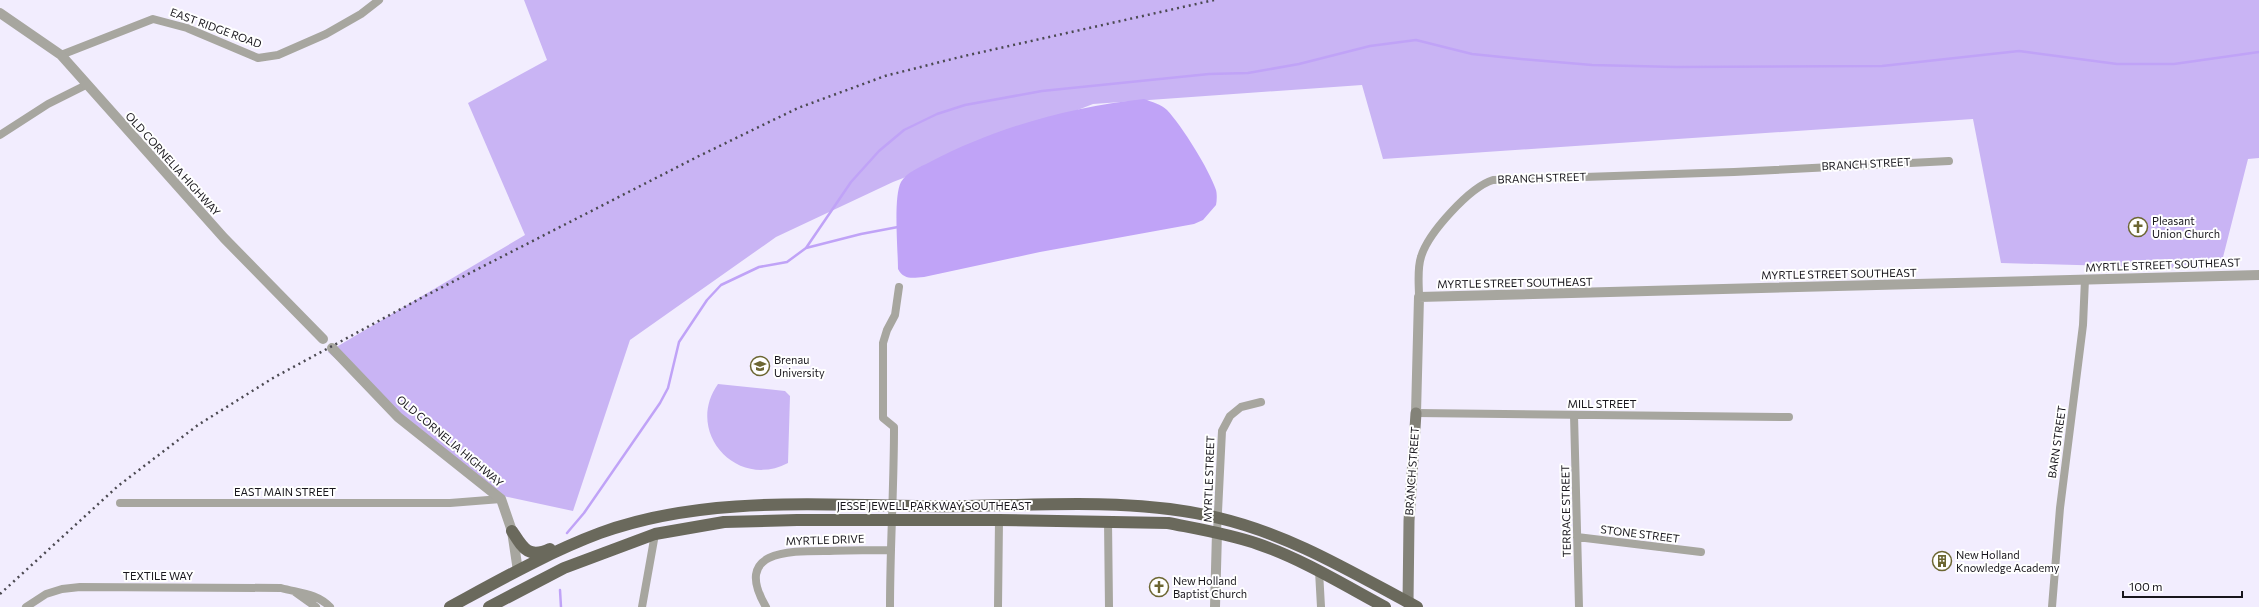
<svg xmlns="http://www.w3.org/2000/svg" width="2259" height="607" font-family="Commissioner,sans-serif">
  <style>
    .green { fill: #c9b4f4 }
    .water { fill: #c0a3f7 }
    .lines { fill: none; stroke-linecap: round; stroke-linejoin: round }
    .stream { stroke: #c0a3f7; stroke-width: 2.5 }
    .minor { stroke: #a7a69f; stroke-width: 8 }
    .tertiary { stroke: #a7a69f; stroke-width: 10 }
    .secondary { stroke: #838278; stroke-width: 11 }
    .primary { stroke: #6a695c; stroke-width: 12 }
    .rail { stroke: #4b4951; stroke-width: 2.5; stroke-dasharray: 2 4; stroke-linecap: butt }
    .labels { text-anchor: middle; stroke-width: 4; stroke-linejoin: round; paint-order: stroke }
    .street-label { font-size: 11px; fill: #18161c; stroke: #fff }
    .poi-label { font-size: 11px; fill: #18161c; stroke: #fff; text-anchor: start }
  </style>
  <rect width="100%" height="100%" fill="#f2edfe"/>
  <path class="green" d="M524 0H2259V158L2248 159 2220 269 2001 263 1973 119 1383 159 1362 85 1093 104 893 182 776 237 630 340 573 511 485 492 328 352 525 235 468 103 547 60Z
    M718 384 785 391 790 396 788 463C737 490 684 432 718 384Z"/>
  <path class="water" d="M1144 99C1152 102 1161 104 1167 110 1182 126 1209 169 1216 190 1217 194 1217 200 1216 205L1203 220 1194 224 1040 252 924 277C912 278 904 280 898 269 898 250 893 197 901 182 907 172 920 167 930 162 997 127 1070 107 1144 99Z"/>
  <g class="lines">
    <path class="stream" d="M806 248 861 234 898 227
      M567 533 584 513 660 403 668 388 679 342 707 300 721 285 759 267 787 262 806 248 851 182 879 151 904 130 937 114 965 105 1042 91 1209 74 1248 73 1299 64 1370 46 1416 40 1472 54 1521 59 1592 65 1676 67 1882 66 2019 51 2117 64H2174L2259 52
      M560 590 561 607"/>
    <path class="minor" d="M61 55 153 19 187 28 258 58 278 55 326 34 361 14 379 0
      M0 135 48 104 86 85
      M1419 297C1419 284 1417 269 1421 257 1428 233 1470 187 1493 180L1734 172 1949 161
      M1416 413 1789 417
      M1574 415 1579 607
      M120 503H450L501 499
      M1108 521 1109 607
      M1217 532 1222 431 1230 416 1241 407 1261 402
      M1577 537 1701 552
      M1319 571 1321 607
      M295 592 316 607
      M26 607 46 594 62 589 80 587 281 588C299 593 317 593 330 607
      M642 607 655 534
      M766 607C732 549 791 551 829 551 849 550 870 550 890 550
      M890 607C890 547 894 488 894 427L883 418V343L887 330 895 315 899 287
      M998 607 999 520
      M2052 607 2060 508 2083 325 2085 279"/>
    <path class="tertiary" d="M0 13 61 55 224 238 323 339
      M332 348 398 417 501 499 512 531 518 571
      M1416 413 1419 297 2259 275
      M1215 607 1217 532"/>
    <path class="secondary" d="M1408 603 1409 521 1416 413"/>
    <path class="primary" d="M512 531C523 548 528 559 550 549
      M450 607C498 581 549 552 600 533 715 491 846 508 967 506 1050 505 1137 498 1219 518 1291 535 1353 573 1417 607
      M489 607 564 568 655 534 724 522 797 520H999L1168 523C1198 529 1229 534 1258 544 1302 559 1344 585 1385 607"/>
    <path class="rail" d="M0 594 118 486 198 425 273 378 423 297 699 156 798 108 885 76 960 57 1214 0"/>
  </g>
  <defs>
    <symbol id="church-ring" viewBox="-11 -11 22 22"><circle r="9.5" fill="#fff" stroke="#6c6632" stroke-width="1.5"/><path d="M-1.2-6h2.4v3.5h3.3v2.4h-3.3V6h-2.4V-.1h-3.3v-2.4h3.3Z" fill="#6c6632"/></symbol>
    <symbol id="university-ring" viewBox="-11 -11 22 22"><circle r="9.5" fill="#fff" stroke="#6c6632" stroke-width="1.5"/><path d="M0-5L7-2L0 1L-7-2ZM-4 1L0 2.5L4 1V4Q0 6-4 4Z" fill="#6c6632"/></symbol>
    <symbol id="building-ring" viewBox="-11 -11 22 22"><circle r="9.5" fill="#fff" stroke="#6c6632" stroke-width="1.5"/><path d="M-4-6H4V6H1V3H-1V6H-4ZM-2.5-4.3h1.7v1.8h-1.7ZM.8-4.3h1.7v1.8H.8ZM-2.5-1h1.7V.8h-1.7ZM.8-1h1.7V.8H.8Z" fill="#6c6632"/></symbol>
  </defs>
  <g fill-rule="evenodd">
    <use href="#church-ring" x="2127" y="216" width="22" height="22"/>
    <use href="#university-ring" x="749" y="355" width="22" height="22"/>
    <use href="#building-ring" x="1931" y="550" width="22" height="22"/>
    <use href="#church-ring" x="1148" y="576" width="22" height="22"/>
  </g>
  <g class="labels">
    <g class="street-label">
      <text transform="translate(216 28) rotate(20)" y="4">EAST RIDGE ROAD</text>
      <text transform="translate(173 164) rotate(48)" y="4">OLD CORNELIA HIGHWAY</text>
      <text transform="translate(1866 164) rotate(-3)" y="4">BRANCH STREET</text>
      <text transform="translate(1542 178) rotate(-2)" y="4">BRANCH STREET</text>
      <text transform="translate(2163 265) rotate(-2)" y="4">MYRTLE STREET SOUTHEAST</text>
      <text transform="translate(1839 274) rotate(-1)" y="4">MYRTLE STREET SOUTHEAST</text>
      <text transform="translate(1515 283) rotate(-1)" y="4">MYRTLE STREET SOUTHEAST</text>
      <text x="1602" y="408">MILL STREET</text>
      <text transform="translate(450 441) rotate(40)" y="4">OLD CORNELIA HIGHWAY</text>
      <text transform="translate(2057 442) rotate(-82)" y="4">BARN STREET</text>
      <text transform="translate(1412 471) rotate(-86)" y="4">BRANCH STREET</text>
      <text transform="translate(1209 479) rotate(-88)" y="4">MYRTLE STREET</text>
      <text x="285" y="496">EAST MAIN STREET</text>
      <text x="934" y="510">JESSE JEWELL PARKWAY SOUTHEAST</text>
      <text transform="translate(1566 511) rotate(-91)" y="4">TERRACE STREET</text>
      <text transform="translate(1640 534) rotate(7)" y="4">STONE STREET</text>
      <text transform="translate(825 540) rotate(-2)" y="4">MYRTLE DRIVE</text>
      <text x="158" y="580">TEXTILE WAY</text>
    </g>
    <g class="poi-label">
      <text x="2152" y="225">Pleasant<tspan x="2152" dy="13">Union Church</tspan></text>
      <text x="774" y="364">Brenau<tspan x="774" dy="13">University</tspan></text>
      <text x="1956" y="559">New Holland<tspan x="1956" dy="13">Knowledge Academy</tspan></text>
      <text x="1173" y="585">New Holland<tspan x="1173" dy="13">Baptist Church</tspan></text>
    </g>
  </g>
  <path d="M2123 591v6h119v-6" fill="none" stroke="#18161c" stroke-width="2"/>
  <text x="2129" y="591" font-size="12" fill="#18161c" stroke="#ffffff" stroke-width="3" paint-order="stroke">100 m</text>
</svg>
